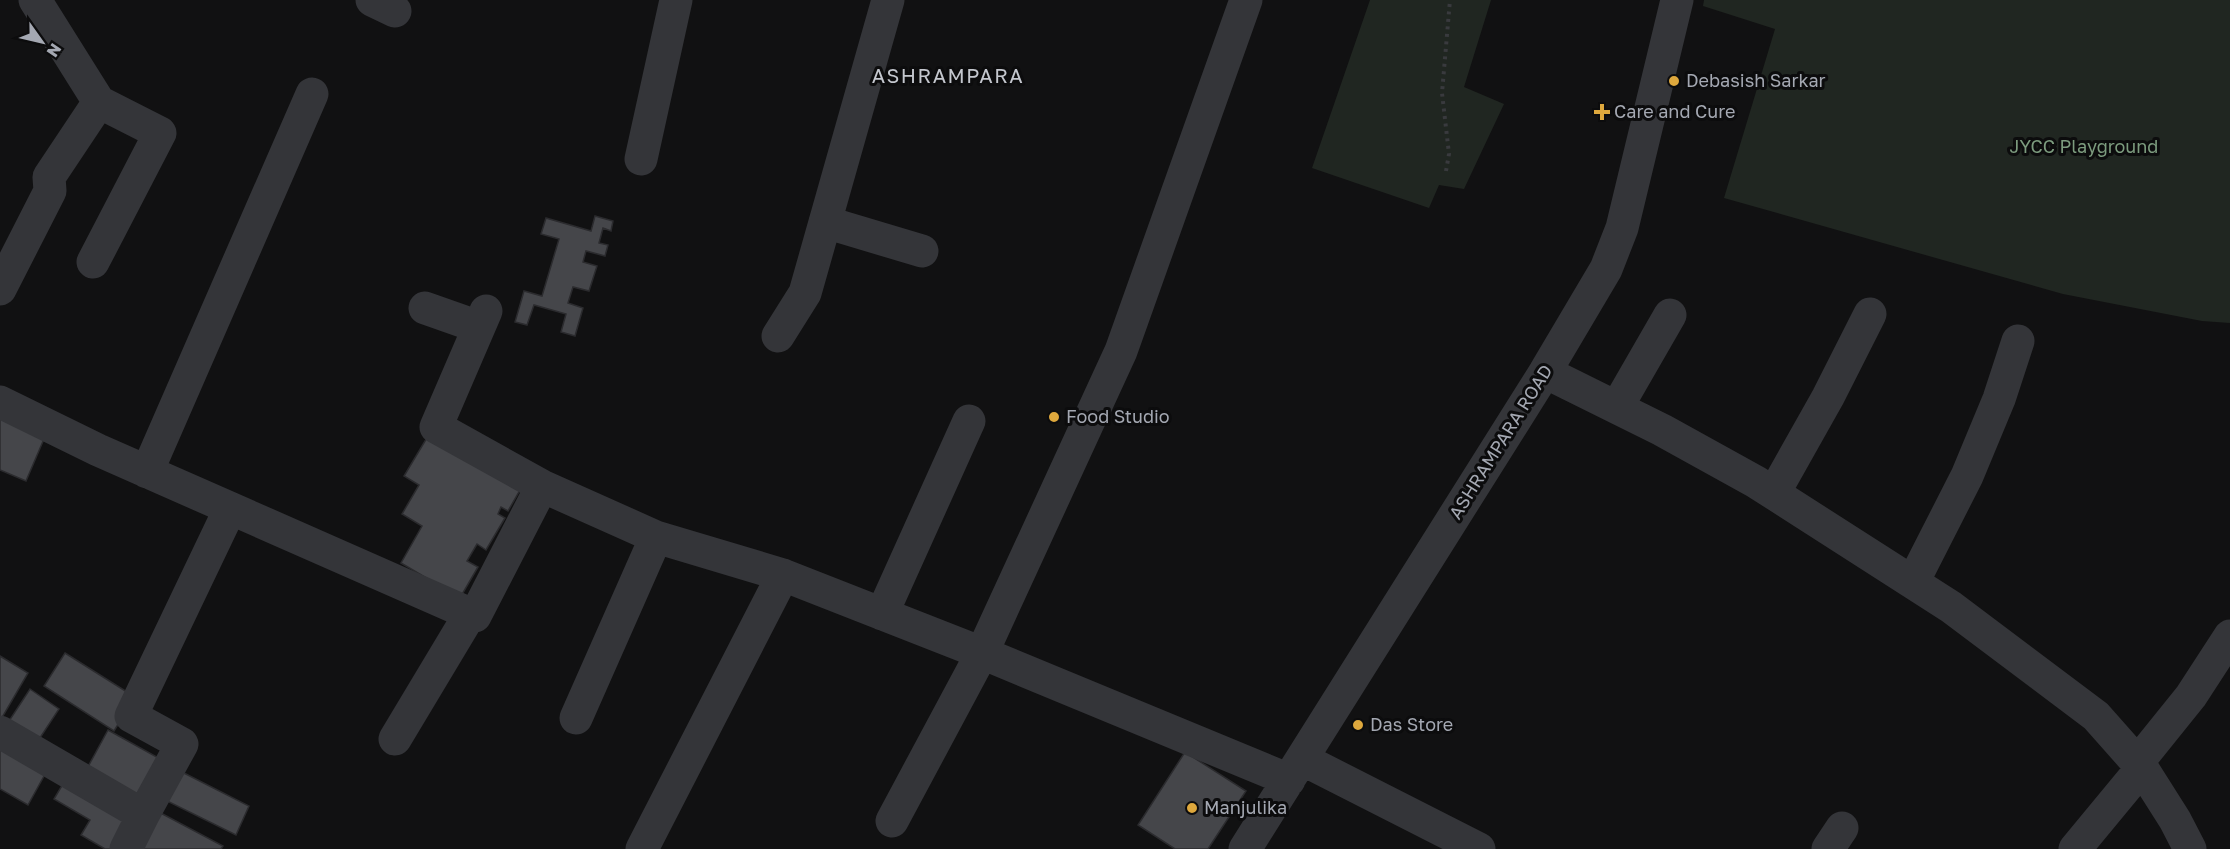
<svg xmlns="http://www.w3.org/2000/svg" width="2230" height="849" font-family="'Golos Text',sans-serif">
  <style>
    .green { fill: #202621 }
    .building { fill: #45464a; stroke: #2b2b2e; stroke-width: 1.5 }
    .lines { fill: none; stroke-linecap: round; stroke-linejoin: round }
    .path { stroke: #393a3e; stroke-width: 4; stroke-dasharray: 3 4.5; stroke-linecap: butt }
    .minor { stroke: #343539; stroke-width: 33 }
    .poi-dot { fill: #dea83d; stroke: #0c0c0d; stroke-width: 2 }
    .labels { text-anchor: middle; stroke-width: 6; stroke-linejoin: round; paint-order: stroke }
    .poi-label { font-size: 18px; fill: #a4a8b2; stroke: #0c0c0d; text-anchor: start }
    .park-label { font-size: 18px; fill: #7c9b7e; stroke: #0c0c0d }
    .street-label { font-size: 18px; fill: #a4a8b2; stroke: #0c0c0d }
    .neighbourhood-label { font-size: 20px; letter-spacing: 1.5px; fill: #c4c7ce; stroke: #0c0c0d }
  </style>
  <rect width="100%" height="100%" fill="#111112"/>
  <path class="green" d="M1370 0H1491L1464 87 1504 104 1464 189 1439 185 1429 208 1312 168Z
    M1704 0H2230V323L2202 321 2063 294 1724 198 1775 29 1703 6Z"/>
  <path class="building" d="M595 216 613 221 611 231 603 228 599 243 608 245 605 256 586 251 583 262 597 266 589 291 573 287 568 303 583 308 575 336 561 332 566 314 534 305 527 325 515 322 524 291 542 296 559 239 541 234 546 218 591 231Z
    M0 413 47 432 26 481 0 470Z
    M428 436 520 490 508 511 501 507 498 514 505 518 486 550 477 544 467 561 478 567 460 598 401 563 422 526 402 514 419 485 404 476Z
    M65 653 135 697 114 731 44 686Z
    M0 656 28 673 0 721Z
    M30 689 59 709 36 744 7 724Z
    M108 730 164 761 140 805 84 774Z
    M0 739 49 767 28 805 0 789Z
    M1185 752 1246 791 1208 849H1175L1138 825Z
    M180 771 249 806 236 835 165 800Z
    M67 777 137 818 119 849H105L81 835 90 820 54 799Z
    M155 810 223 846 221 849H140Z"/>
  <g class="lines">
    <path class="path" d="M1446 171 1449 154 1442 93 1450 0"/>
    <path class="minor" d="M372 0 395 11
      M641 159 676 0
      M825 222 922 251
      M93 262 160 133 99 102
      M0 289 50 191 49 177 99 102 35 0
      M425 308 479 327
      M486 311 436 427 542 486 656 537 783 575 982 653 1289 780
      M778 336 805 293 888 0
      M1545 372 1662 430 1756 482 1951 607 2096 716 2142 768 2175 820 2190 849
      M0 402 98 450 475 616 542 486
      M1617 407 1670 315
      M147 472 312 94
      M1774 493 1828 397 1870 314
      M1913 582 1967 476 1999 399 2018 341
      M882 614 969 421
      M576 718 656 537
      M0 732 143 815
      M395 739 470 614
      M1302 759 1479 849
      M2137 763 2191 696 2230 636
      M892 821 982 653 1121 351 1246 0
      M126 849 143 815 182 744 131 716 230 509
      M642 849 783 575
      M1245 849 1545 372 1606 269 1622 228 1677 0
      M1828 849 1842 828
      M2075 849 2142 768"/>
  </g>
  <g class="poi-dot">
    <circle cx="1674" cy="81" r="6"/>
    <path d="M1599 103h6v6h6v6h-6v6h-6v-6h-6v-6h6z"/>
    <circle cx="1054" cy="417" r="6"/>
    <circle cx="1358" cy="725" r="6"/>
    <circle cx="1192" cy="808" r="6"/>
  </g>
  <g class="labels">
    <g class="poi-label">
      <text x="1686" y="87">Debasish Sarkar</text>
      <text x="1614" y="118">Care and Cure</text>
      <text x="1066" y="423">Food Studio</text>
      <text x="1370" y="731">Das Store</text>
      <text x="1204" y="814">Manjulika</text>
    </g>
    <g class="park-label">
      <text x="2084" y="153">JYCC Playground</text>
    </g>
    <g class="street-label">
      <text transform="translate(1501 442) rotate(-58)" y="6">ASHRAMPARA ROAD</text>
    </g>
    <g class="neighbourhood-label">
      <text x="948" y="83">ASHRAMPARA</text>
    </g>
  </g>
  <g transform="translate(42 42) rotate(124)" stroke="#0c0c0d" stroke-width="4.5" paint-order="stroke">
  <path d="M0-4.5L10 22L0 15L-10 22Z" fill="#a4a8b2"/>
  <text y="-9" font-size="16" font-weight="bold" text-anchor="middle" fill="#a4a8b2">N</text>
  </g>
</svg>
